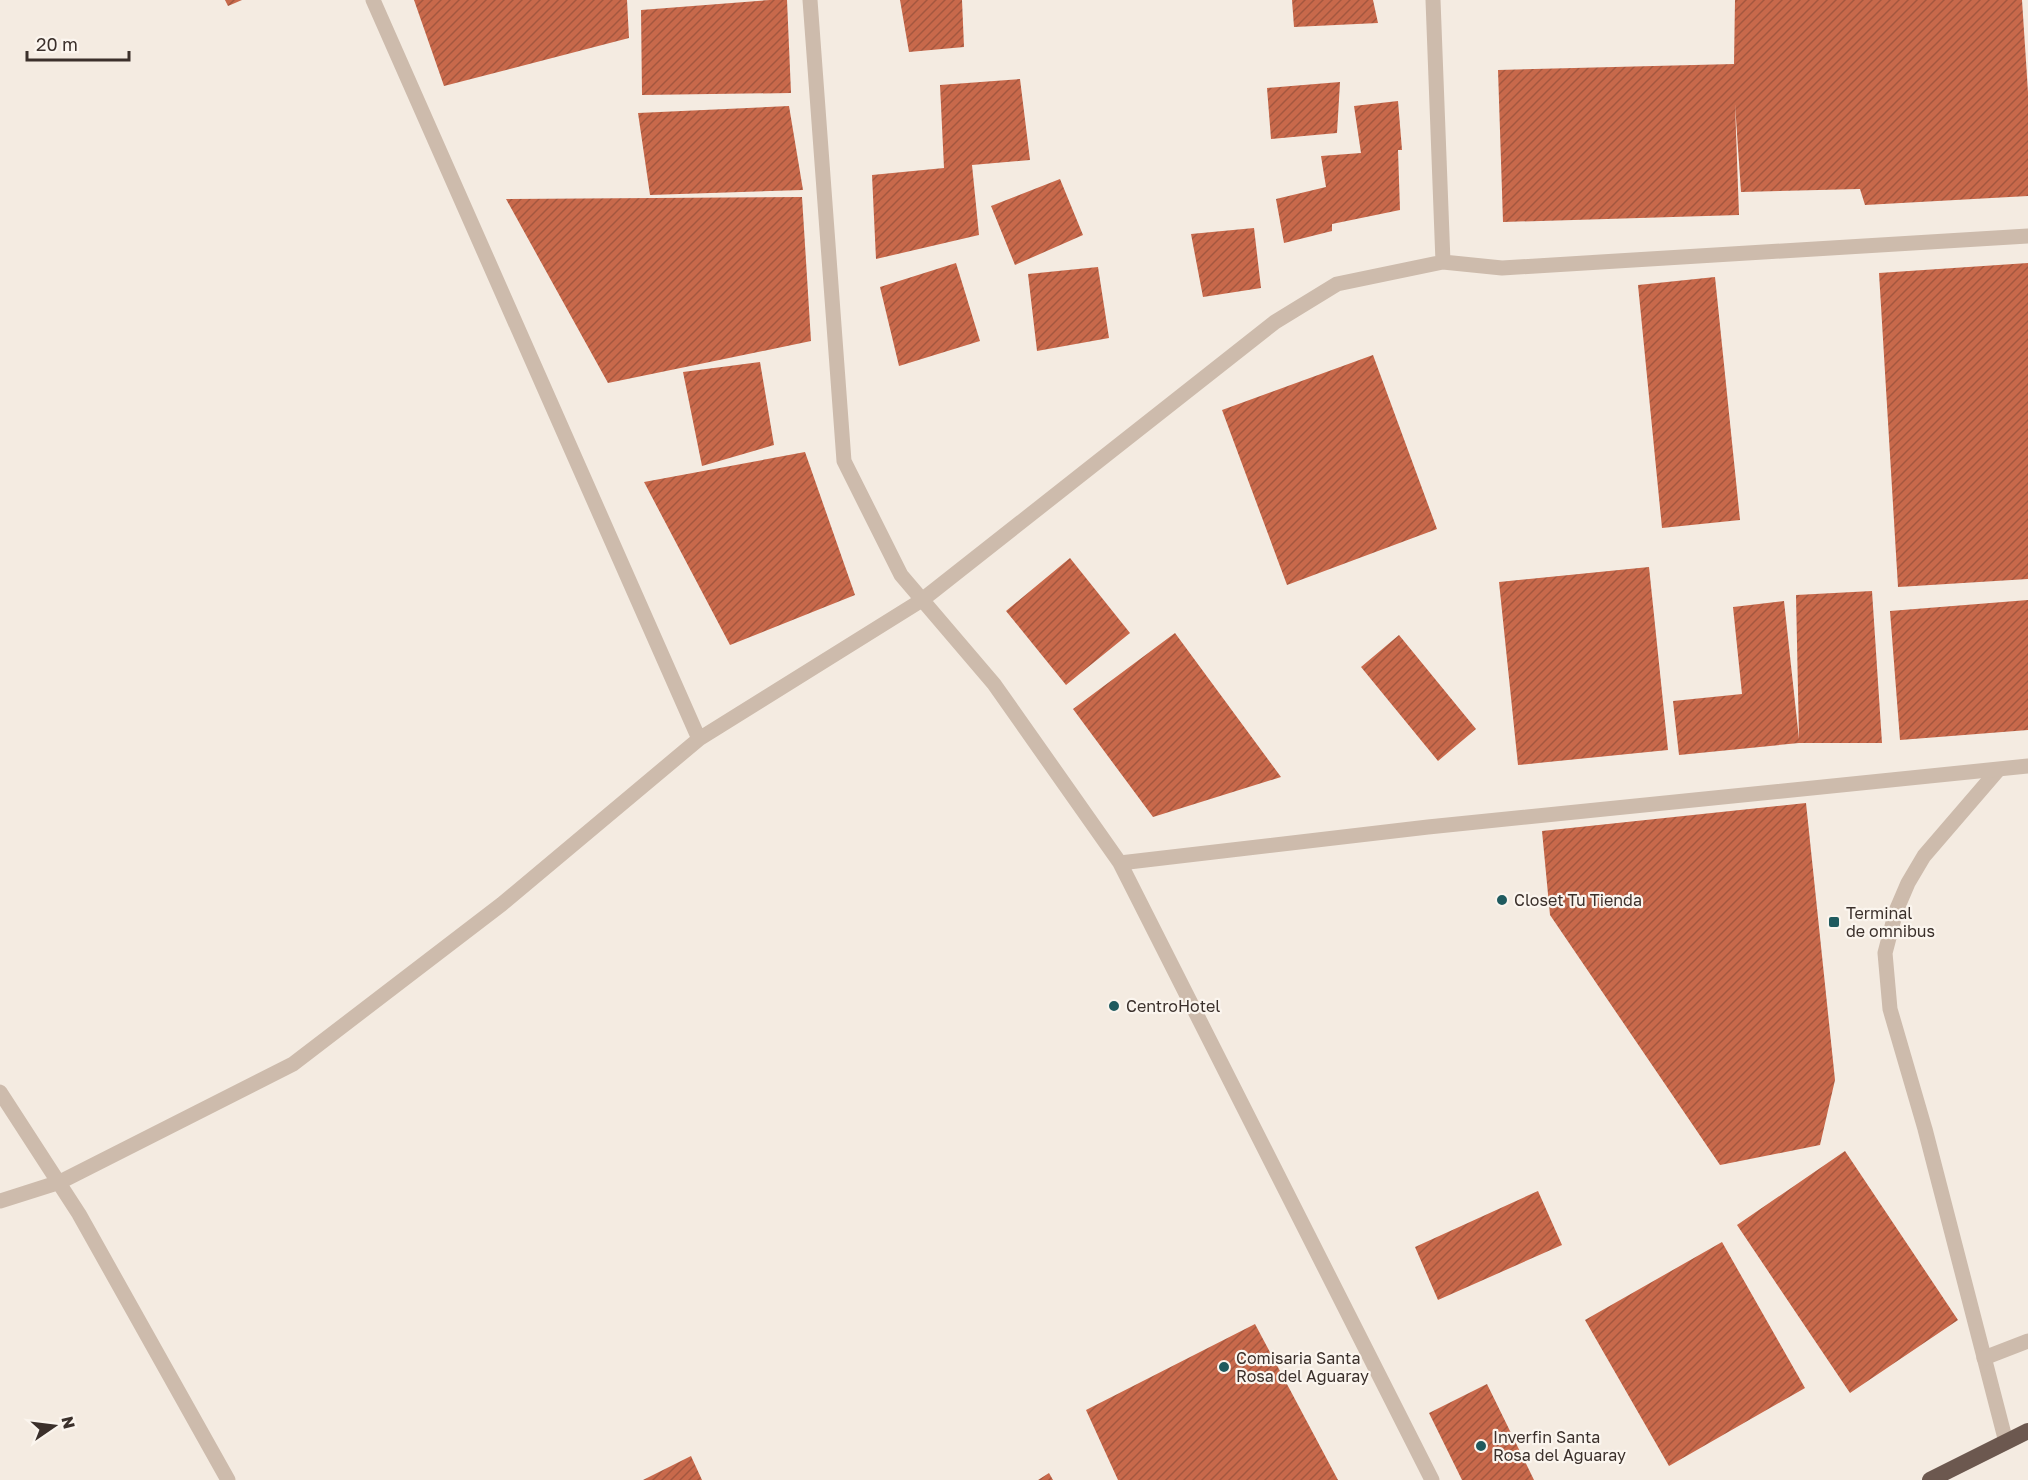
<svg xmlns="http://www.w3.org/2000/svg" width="2028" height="1480" font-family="'Golos Text',sans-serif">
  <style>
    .building { fill: url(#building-hatch) }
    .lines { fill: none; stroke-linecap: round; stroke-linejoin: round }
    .service { stroke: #cdbbac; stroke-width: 15 }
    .minor { stroke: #cdbbac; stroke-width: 15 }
    .trunk { stroke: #6c584f; stroke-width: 16 }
    .poi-dot { fill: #1f5a5e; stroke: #fbf5ee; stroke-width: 2 }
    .labels { text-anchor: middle; stroke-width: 4.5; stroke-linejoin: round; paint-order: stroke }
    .poi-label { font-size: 16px; fill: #3b302b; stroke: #fbf5ee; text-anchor: start }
  </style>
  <defs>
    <pattern id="building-hatch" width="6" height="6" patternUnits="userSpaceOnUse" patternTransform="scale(1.5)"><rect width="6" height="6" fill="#c8694b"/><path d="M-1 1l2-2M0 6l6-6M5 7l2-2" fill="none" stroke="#a4573f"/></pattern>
  </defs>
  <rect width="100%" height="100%" fill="#f4ebe1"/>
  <path class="building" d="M225 0H242L228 6Z
    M414 0H627L629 38 444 86Z
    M770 0H787L791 93 642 95 641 10Z
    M900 0H962L964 47 909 52Z
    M1292 0H1373L1378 23 1294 27Z
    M1735 0H2022L2028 92V196L1865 205 1860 189 1741 192 1735 104 1739 215 1503 222 1498 70 1734 64Z
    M1020 79 1030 160 972 165 979 235 876 259 872 175 944 168 940 85Z
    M1340 82 1337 133 1271 139 1267 88Z
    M1398 101 1402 150H1398L1400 210 1332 224V231L1284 243 1276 199 1326 187 1321 156 1361 153 1354 106Z
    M789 106 803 190 650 195 638 113Z
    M1060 179 1083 235 1015 265 991 206Z
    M802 197 811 341 608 383 506 199Z
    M1254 228 1261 288 1203 297 1191 234Z
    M956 263 980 341 899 366 880 287Z
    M2028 263V579L1898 587 1879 273Z
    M1098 267 1109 338 1037 351 1028 274Z
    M1715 277 1740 520 1662 528 1638 285Z
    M1373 355 1437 529 1287 585 1222 410Z
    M760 362 774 445 702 466 683 372Z
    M805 452 855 595 730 645 644 482Z
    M1070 558 1130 633 1066 685 1006 611Z
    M1649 567 1668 750 1518 765 1499 582Z
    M1872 591 1882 743H1799L1679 755 1673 701 1742 694 1733 607 1784 601 1799 739 1796 595Z
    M2028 600V730L1900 740 1890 611Z
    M1175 633 1281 777 1153 817 1073 709Z
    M1399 635 1476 729 1438 761 1361 667Z
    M1806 803 1835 1080 1820 1145 1720 1165 1550 915 1542 831Z
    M1845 1151 1958 1320 1850 1393 1737 1225Z
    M1538 1191 1562 1245 1438 1300 1415 1247Z
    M1722 1242 1805 1388 1669 1466 1585 1320Z
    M1255 1324 1338 1480H1118L1086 1410Z
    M1487 1384 1534 1480H1462L1429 1413Z
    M691 1456 702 1480H643Z
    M1049 1473 1053 1480H1038Z"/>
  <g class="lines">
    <path class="service" d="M1998 770 1924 856 1908 883 1896 911 1885 953 1890 1009 1925 1129 2006 1442"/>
    <path class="minor" d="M373 0 699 739
      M810 0 844 461 901 575 994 684 1120 863 1428 827 2028 766
      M1433 0 1443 262 1502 268 2028 236
      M1120 863 1432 1480
      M0 1092 79 1214 228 1480
      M0 1201 60 1182 293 1064 502 904 699 739 922 600 1275 322 1337 284 1443 262
      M1984 1358 2028 1341"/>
    <path class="trunk" d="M1930 1480 2028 1431"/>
  </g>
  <g class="poi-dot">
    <circle cx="1502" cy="900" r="6"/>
    <rect x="1828" y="916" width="12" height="12" rx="3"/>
    <circle cx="1114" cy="1006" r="6"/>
    <circle cx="1224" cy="1367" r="6"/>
    <circle cx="1481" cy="1446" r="6"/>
  </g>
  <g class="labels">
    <g class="poi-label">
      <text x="1514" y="906">Closet Tu Tienda</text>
      <text x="1846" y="919">Terminal<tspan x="1846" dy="18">de omnibus</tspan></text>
      <text x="1126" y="1012">CentroHotel</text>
      <text x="1236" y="1364">Comisaria Santa<tspan x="1236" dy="18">Rosa del Aguaray</tspan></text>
      <text x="1493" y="1443">Inverfin Santa<tspan x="1493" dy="18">Rosa del Aguaray</tspan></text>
    </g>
  </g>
  <g transform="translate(54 1426) rotate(76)" stroke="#fbf5ee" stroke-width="4.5" paint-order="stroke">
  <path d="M0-4.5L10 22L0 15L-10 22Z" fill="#3b302b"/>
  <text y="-9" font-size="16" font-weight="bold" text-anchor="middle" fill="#3b302b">N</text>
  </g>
  <path d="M27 51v9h102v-9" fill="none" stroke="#3b302b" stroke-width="3"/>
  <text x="36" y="51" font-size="18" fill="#3b302b" stroke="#fbf5ee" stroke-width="4.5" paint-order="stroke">20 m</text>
</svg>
